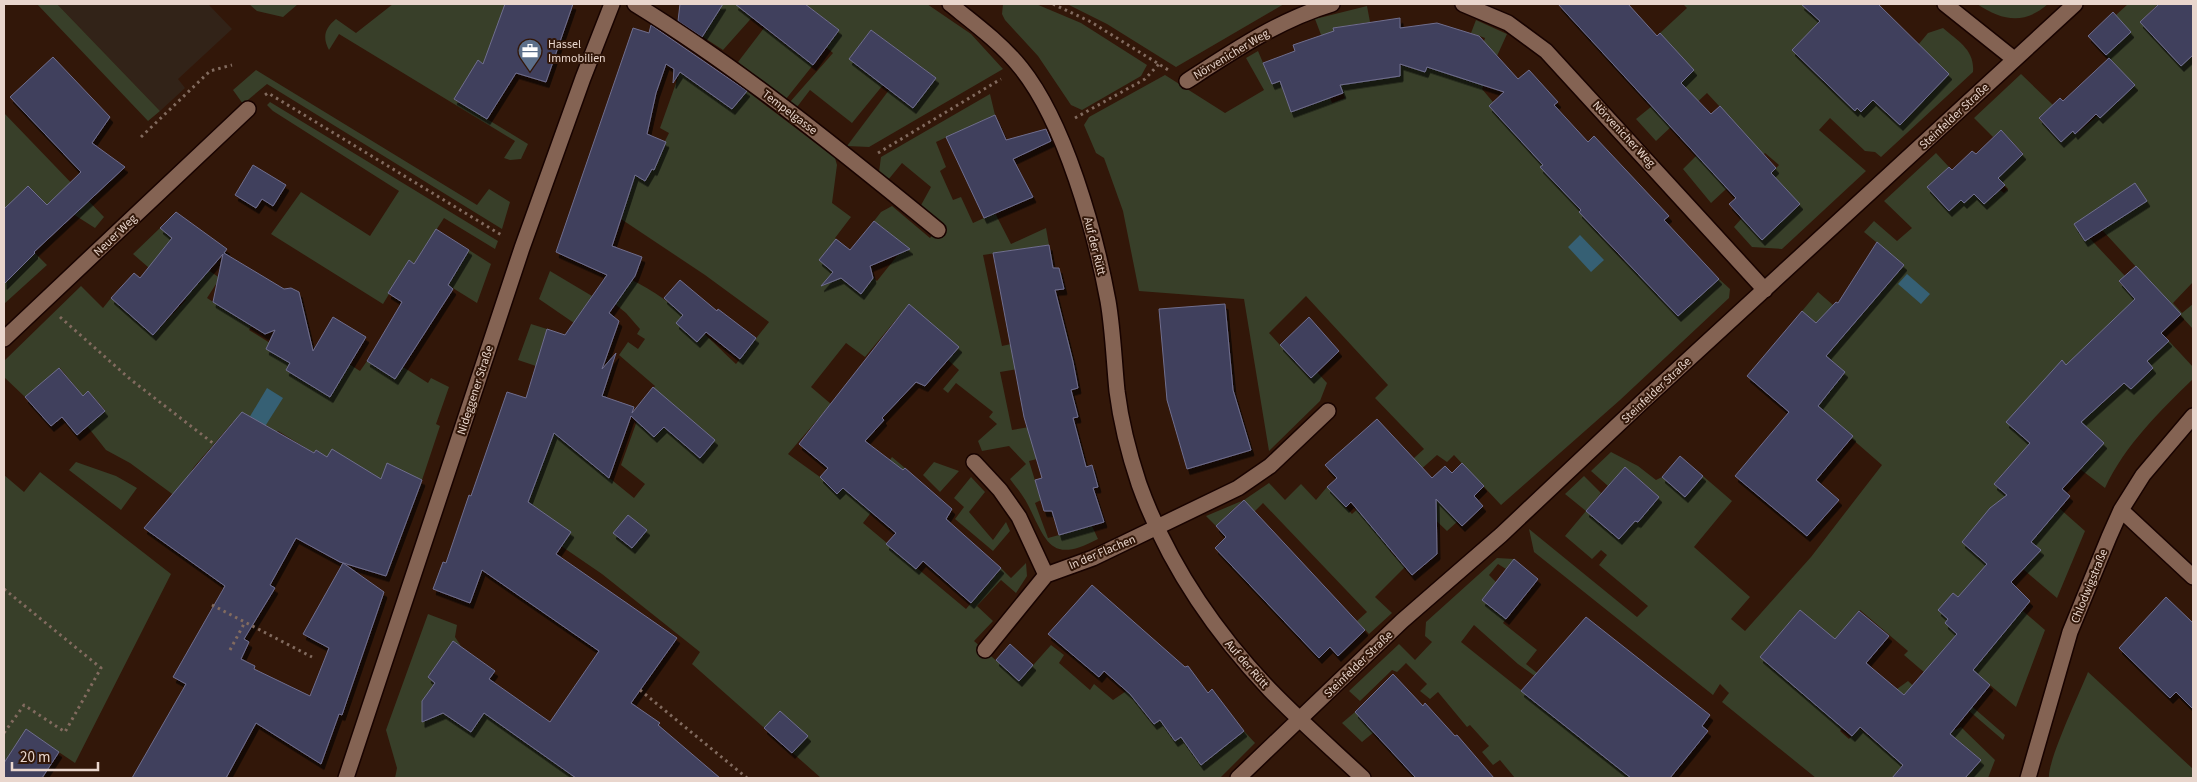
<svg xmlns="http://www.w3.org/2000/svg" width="2197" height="782" font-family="'Source Sans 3',sans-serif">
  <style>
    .medical { fill: #322318 }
    .green { fill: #383f29 }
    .water { fill: #366074 }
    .building { fill: #41405d; stroke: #6f6e8e; filter: url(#shadow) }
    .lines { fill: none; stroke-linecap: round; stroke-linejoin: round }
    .minor-casing { stroke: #180300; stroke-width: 18 }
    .tertiary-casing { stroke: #180300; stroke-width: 18 }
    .path { stroke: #826b5f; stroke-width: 3; stroke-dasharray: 2.5 4; stroke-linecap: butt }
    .minor { stroke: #846353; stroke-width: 15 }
    .tertiary { stroke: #846353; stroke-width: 15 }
    .labels { text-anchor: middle; stroke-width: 4; stroke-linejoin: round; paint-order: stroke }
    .poi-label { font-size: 12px; fill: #e9d6cd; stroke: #321709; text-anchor: start }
    .street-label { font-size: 12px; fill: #e9d6cd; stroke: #321709 }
  </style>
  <defs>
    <filter id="shadow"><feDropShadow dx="3" dy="5.5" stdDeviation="0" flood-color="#0009"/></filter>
  </defs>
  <rect width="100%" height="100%" fill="#321709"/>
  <path class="medical" d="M57 4H208L232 29 178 79 185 88 160 111Z"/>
  <path class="green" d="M37 4H57L160 111 148 121Z
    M249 4H298L283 17 257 11Z
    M393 4H520L530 8 506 78 478 61 454 99 528 144 521 159 510 160 504 158 515 141 339 34 329 50C322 37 325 28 336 19L356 33Z
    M716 4 722 5 764 4 723 50 703 37 714 18 710 15Z
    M805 4H927L971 34 1003 69 869 147 847 146 889 90 913 108 936 78 871 30 849 59 883 85 852 123 810 90 797 107 790 102 833 53 826 47 839 30Z
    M1003 4H1036L1081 23 1147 65 1141 76 1082 110 1071 105 1038 56 1005 20 1002 14Z
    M1067 4H1284L1176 67 1107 24Z
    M1683 4H1801L1806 8 1810 4H1837L1792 50 1836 93 1849 99 1861 112 1873 100 1900 125 1949 74 1918 45 1928 33 1943 28C1958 41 1975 50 1973 72L1881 157 1875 152 1865 151 1830 118 1819 130 1866 171 1782 249 1752 247 1734 227 1742 218 1762 239 1800 205 1770 175 1779 165 1765 153 1711 203 1683 169 1697 155 1746 135 1707 93 1656 141 1636 119 1652 106 1655 56 1660 33 1687 8Z
    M1977 4H2048C2024 25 2003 21 1977 4Z
    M2128 4H2158L2140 22 2181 66 2193 55V282L2173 303 2182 313 2193 304V329L2093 220 2082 230 2125 276 2119 282 2134 298 2141 312 2105 328 2093 339 2075 374 2103 403 2124 383 2131 389 2153 368 2147 361 2169 341 2193 367V379C2160 411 2125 445 2105 488L2080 469 2103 443 2007 422 2037 449 2021 453 1994 484 2028 514 2059 508 2085 531 2057 598 2023 569 2041 550 1992 508 1962 542 2011 585 1960 598 1953 593C1945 635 1953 631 1984 657L2014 621 2000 609 2009 599 2045 630 2016 707 1964 663 1946 684 2005 735 2003 740 1904 655 1908 651 1860 610 1845 628 1849 645 1868 661 1864 665 1800 610 1760 657 1796 687 1864 702 1840 731 1849 739 1859 728 1893 756 1897 689 1908 681 1944 714 1896 773 1902 778H1816L1722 702 1729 693 1720 684 1713 695 1534 552 1529 529 1637 617 1648 606 1599 565 1607 555 1601 550 1592 559 1565 536 1586 511 1565 494 1584 476 1601 493 1586 511 1619 539 1635 521 1638 522 1647 511 1645 508 1657 495 1625 467 1608 486 1591 471 1611 452 1638 466 1656 480 1662 477 1685 497 1703 476 1732 501 1694 547 1750 597 1731 619 1745 631 1811 557 1882 465 1851 438 1853 436 1791 387 1802 311 1818 292 1833 305 1831 308 1852 326 1904 265 1864 232 1874 221 1897 241 1912 228 1884 201 1936 153 1949 167 1927 187 1949 211 1961 200 1964 203 1974 194 1984 204 2000 190 2004 193 2008 189 1998 178 2023 153 2001 130 1993 137 1974 118 2021 74 2053 105 2039 119 2061 142 2073 131 2076 134 2134 85 2106 55 2130 32 2116 15Z
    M1367 6 1370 22 1333 28 1353 83 1400 76V66L1413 64V68L1425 72 1429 61 1445 73 1471 81 1485 38 1471 33 1476 20 1507 34 1482 89 1493 102 1489 106 1522 142 1547 160 1541 167 1572 200 1596 179 1588 221 1624 261 1636 251 1654 291 1678 316 1719 279 1730 289 1729 298 1620 400 1501 505 1454 455 1447 462 1437 455 1418 472 1458 521 1447 531 1425 510 1390 551 1405 567 1375 597 1392 613 1369 634 1357 621 1367 612 1263 503 1254 512 1243 500 1216 526 1206 516 1244 500 1269 483 1285 500 1301 484 1316 500 1327 487 1352 514 1424 449 1375 398 1388 385 1306 296 1269 333 1310 378 1317 372 1327 383 1320 401 1269 451 1244 299 1139 291 1123 211 1104 158 1096 153 1084 125 1089 117 1165 75 1225 113 1264 90 1246 58 1258 51 1272 84 1280 81 1291 112 1312 105V102L1329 95 1332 103 1345 98 1315 19Z
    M764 28 813 65 786 99 738 62Z
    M256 70 477 205 489 189 510 202 502 229 267 84 243 104 233 90Z
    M680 72 732 109 747 91 835 158 837 165 832 203 851 217 835 238 846 247 847 283 861 294 873 278 877 281 905 246 874 221 881 212 892 206 930 238 941 225 920 207 931 187 902 163 888 180 879 172 881 157 990 94 995 115 936 142 946 167 940 171 953 200 961 197 973 223 995 213 1011 244 1046 228 1049 245 983 255 1002 346 1066 332 1073 360 1000 372 1012 430 1059 422 1081 448 1029 461 1041 500 1035 503 1048 538 1092 526 1098 539C1051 564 1047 543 1028 505 1023 495 1016 487 1010 479L1026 464 1009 446 982 451 978 441 997 424 989 417 993 412 956 383 948 393 943 389 959 370 948 360 909 304 865 357 846 343 811 387 831 404 788 454 820 477 837 494 866 460 880 473 892 457 905 468 863 523 966 609 1001 568 1011 578 1026 563 1027 576 1016 593 1001 580 977 606 993 621 974 641 1019 681 1051 645 1064 655 1059 663 1090 690 1094 684 1113 700 1147 677 1141 708 1153 724 1160 720 1175 741 1181 737 1201 765 1244 731 1255 743 1220 778H821L692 664 700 652 602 574 510 511 536 480 557 424 581 455 634 498 645 484 621 465 646 396 655 386 619 355 628 342 638 349 645 339 637 334 640 329 626 313 598 290 611 272C664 289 695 326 736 364L769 322 705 275 621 219 635 175 645 181 669 133 660 128Z
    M270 102 498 241 495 249 444 218 414 264 409 261 383 304 271 234 301 192 370 236 399 191 273 111 267 105Z
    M4 113 104 217 95 228 73 214 47 205 28 186 4 211Z
    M160 228 172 238 162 251 208 270 220 278 207 298 218 305 264 306 249 330 270 343 306 338 286 370 329 396 349 364 360 371 367 361 395 379 403 367 428 383 431 378 449 387 436 424 440 426 422 480 396 468 390 484 327 457 316 450 314 453 278 431 260 444 233 422 194 467 175 496 130 463 106 450 87 426 105 410 89 392 83 396 60 368 25 397 4 377V361L81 286 103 308 111 298 153 335 186 300 133 254Z
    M469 250 491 264 477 303 448 285Z
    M35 253 47 265 4 304V284Z
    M550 271 592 296 574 323 539 299Z
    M531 324 547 329 536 366 518 360Z
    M76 462 116 476 137 488 121 510 69 470Z
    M934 462 959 471 940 492 923 475Z
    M40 472 171 574 75 763 26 730 4 763V475L24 492Z
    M971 477 985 492 969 512 993 540 1006 522 1010 531 993 551 955 519 964 507 954 498Z
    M1497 558 1514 559 1506 569 1498 564 1489 575 1496 582 1482 600 1506 619 1503 623 1537 650 1526 664 1552 685 1550 687 1518 664 1474 625 1461 642 1631 778H1515L1500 760 1493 765 1482 752 1489 746 1470 725 1467 727 1438 692 1430 699 1420 691 1427 684 1406 663 1397 672 1392 670 1360 701 1349 691 1399 644 1415 660 1432 642 1425 636 1426 622Z
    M428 614 457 625 455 637 461 646 453 641 428 677 435 683 441 712 471 732 484 713 576 778H395L397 768 386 730Z
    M2088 672 2193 769V778H2049C2047 762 2080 692 2088 672Z
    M1355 712 1374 732 1362 742 1342 723Z
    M1961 727 1995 760 1988 778H1965L1981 760 1949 733Z"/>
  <path class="water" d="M1580 235 1604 260 1591 272 1568 247Z
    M1907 274 1930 294 1921 304 1898 284Z
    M267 388 283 398 264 428 249 418Z"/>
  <path class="building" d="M505 4H573L546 82 516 73 487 119 454 99 478 60 483 64Z
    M680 4H723L702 37 678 21Z
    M735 4H805L839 30 813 65Z
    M1558 4H1628L1657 36 1660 33 1694 70 1681 83 1711 114 1720 106 1776 168 1771 173 1800 204 1762 240 1729 204 1736 198Z
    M1801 4H1878L1949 74 1900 125 1873 100 1861 112 1857 108 1855 111 1792 50 1820 21Z
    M2159 4H2193V55L2181 66 2140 22Z
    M2113 12 2131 32 2106 55 2088 36Z
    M1400 18V28L1437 23 1479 36 1518 79 1529 70 1558 102 1554 105 1588 142 1594 136 1669 216 1664 220 1719 279 1678 316 1579 212 1581 210 1540 167 1543 165 1489 106 1504 92 1427 67 1425 72 1400 64V76L1340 85 1343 93 1291 112 1280 81 1272 84 1263 63 1295 51 1293 45 1334 31 1333 28Z
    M651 25 747 91 732 109 680 72 673 83 674 69 666 64 656 93 647 134 666 142 654 170 652 169 645 181 635 175 612 246 642 257 635 276 609 313 619 321 602 369 616 353 602 396 634 407 632 413 653 387 715 440 700 458 664 427 654 437 631 416 609 478 554 433 528 502 571 532 556 554 677 638 631 703 660 723 658 725 720 778H576L484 713 471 732 443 713 422 722V701L435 683 428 677 453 641 495 671 489 679 550 722 599 651 482 570 470 603 433 589 443 562 446 563 469 495 471 496 507 392 526 398 547 329 565 335 607 275 556 252 633 28 649 33Z
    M871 30 936 78 913 108 849 59Z
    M53 57 110 117 92 143 125 167 34 252 35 253 4 284V209L28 186 47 205 81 172 10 97Z
    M2109 58 2135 85 2100 118 2096 114 2075 134 2073 131 2061 142 2039 118 2060 98 2063 101Z
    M995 115 1006 140 1046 129 1051 141 1013 159 1033 197 984 218 946 137Z
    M2001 130 2023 154 1998 178 2005 185 1984 204 1974 194 1964 203 1961 200 1949 211 1927 187 1949 167 1952 170 1972 151 1976 154Z
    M253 165 286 185 273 206 262 199 256 208 235 195Z
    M2135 183 2147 201 2085 241 2074 224Z
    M176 212 227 249 224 253 284 289 291 288 299 292 313 351 333 317 366 337 330 397 286 370 290 363 266 349 275 330 265 334 213 302 223 254 153 335 111 298 134 273 140 278 172 238 160 228Z
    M874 221 910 249 870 266 873 278 861 294 841 278 821 286 833 272 819 260 836 239 850 250Z
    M436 229 469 250 448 285 453 289 395 379 367 361 402 302 388 293 409 260 414 264Z
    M1877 242 1904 265 1826 356 1845 372 1818 406 1853 436 1816 480 1839 500 1807 536 1735 476 1789 412 1747 376 1802 311 1816 323 1836 302 1838 303Z
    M1049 245 1053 268H1059L1064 289 1055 290 1073 362 1078 388 1071 390 1078 417 1073 418 1086 467 1092 465 1098 487 1093 488 1104 522 1059 535 1052 511H1044L1035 480 1042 478 1024 417 993 253Z
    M2136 266 2181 314 2161 333 2169 341 2147 361 2153 368 2131 389 2124 383 2081 422 2104 443 2062 489 2070 496 2031 542 2041 550 2011 582 2030 601 1973 670 1990 685 1950 734 1981 760 1965 778H1892L1903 765 1860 727 1852 736 1760 657 1800 610 1835 639 1859 611 1889 636 1866 663 1904 695 1957 634 1945 623 1948 619 1938 610 1953 593 1958 597 1987 564 1962 542 1990 508 2007 495 1994 484 2030 443 2006 422 2062 360 2066 365 2135 299 2119 281Z
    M680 280 717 311 718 309 756 338 740 359 706 332 697 342 676 323 683 315 664 298Z
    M909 304 959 347 925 386 916 382 882 418 884 420 865 441 903 470 905 468 952 509 946 519 1001 568 971 603 923 561 916 569 886 544 896 533 843 488 837 494 820 477 828 468 799 444Z
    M1225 304 1233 390 1251 450 1187 469 1167 400 1159 309Z
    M1309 317 1339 351 1311 378 1280 345Z
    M59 368 83 396 88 391 105 411 77 435 62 417 51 426 25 397Z
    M242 412 314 453 316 450 327 457 332 449 381 479 387 463 422 480 386 576 340 562 296 538 270 585 275 588 244 639 249 642 241 659 255 666 254 669 310 696 329 648 303 634 343 563 384 592 347 700 342 715 339 714 321 764 256 723 226 778H132L186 684 173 677 225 586 144 528Z
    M1377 419 1432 478 1445 466 1452 473 1462 463 1484 486 1474 496 1483 506 1462 526 1436 499 1437 554 1412 575 1351 502 1346 507 1327 487 1337 478 1325 465Z
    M1680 456 1703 476 1685 497 1662 477Z
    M1625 467 1659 497 1638 522 1635 521 1619 539 1586 511Z
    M1244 500 1365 630 1338 656 1330 647 1319 658 1215 548 1226 537 1216 526Z
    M628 515 647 530 632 548 613 533Z
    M1514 559 1538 579 1506 619 1482 600Z
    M1092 585 1185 667 1188 666 1208 693 1212 689 1244 731 1201 765 1181 737 1175 741 1160 720 1154 724 1130 694 1104 671 1099 677 1048 634Z
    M2166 597 2193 623V709L2176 692 2170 698 2119 648Z
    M1586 617 1710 715 1702 726 1708 731 1670 778H1631L1521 691Z
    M1010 644 1033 665 1019 681 996 660Z
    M1393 674 1423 706 1425 703 1455 736 1457 735 1494 778H1416L1355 712Z
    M780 711 808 736 792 753 764 728Z
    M26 729 59 752 42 778H4V763Z"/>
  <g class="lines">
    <defs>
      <path id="minor" d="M635 4C742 70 840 150 938 230
        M950 4C975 24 1001 43 1021 68 1065 123 1095 231 1108 301 1113 330 1114 361 1117 391 1121 423 1129 454 1139 484 1167 562 1214 631 1270 690 1300 721 1332 749 1363 778
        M1463 4 1508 23 1546 51 1765 290
        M1945 4 2014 59
        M1187 81C1233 51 1279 20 1332 4
        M4 339 248 109
        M974 462 1000 490 1019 517 1046 575
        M2121 510 2193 577
        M985 650 1046 575 1093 558 1238 488 1270 466 1328 411
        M1238 778 1402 621 1501 535 1641 403 2075 4
        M2028 778 2070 632 2109 537 2121 510 2143 475 2193 416"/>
      <path id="tertiary" d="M346 778 522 248 583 78 612 4"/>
    </defs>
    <use href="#minor" class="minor-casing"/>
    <use href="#tertiary" class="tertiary-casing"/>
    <path class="path" d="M1053 4 1091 22 1170 71
      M265 95 268 93 503 236
      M1075 118 1145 79 1159 64
      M141 137 210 71 232 65
      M878 153 1001 79
      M60 317 130 379 214 444
      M4 589 101 668 65 732 24 705 4 733
      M212 605 312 657
      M230 650 245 622
      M640 690 747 778"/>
    <use href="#minor" class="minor"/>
    <use href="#tertiary" class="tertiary"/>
  </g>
  <defs>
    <symbol id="office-pin" viewBox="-11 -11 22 30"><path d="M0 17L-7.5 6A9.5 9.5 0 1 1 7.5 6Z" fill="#5c6f8a" stroke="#321709"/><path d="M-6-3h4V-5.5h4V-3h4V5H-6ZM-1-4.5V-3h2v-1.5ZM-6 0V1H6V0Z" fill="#fff"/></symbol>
  </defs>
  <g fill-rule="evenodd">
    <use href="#office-pin" x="516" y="37" width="28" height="38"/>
  </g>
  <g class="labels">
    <g class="poi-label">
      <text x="548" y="48">Hassel<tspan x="548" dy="14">Immobilien</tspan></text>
    </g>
    <g class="street-label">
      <text transform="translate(1231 54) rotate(-31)" y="4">Nörvenicher Weg</text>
      <text transform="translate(790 112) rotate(37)" y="4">Tempelgasse</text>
      <text transform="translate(1954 116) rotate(-43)" y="4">Steinfelder Straße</text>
      <text transform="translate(1624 134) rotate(47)" y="4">Nörvenicher Weg</text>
      <text transform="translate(115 235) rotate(-44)" y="4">Neuer Weg</text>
      <text transform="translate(1095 246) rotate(76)" y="4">Auf der Rütt</text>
      <text transform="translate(475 390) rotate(-72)" y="4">Nideggener Straße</text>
      <text transform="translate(1656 390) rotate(-43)" y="4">Steinfelder Straße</text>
      <text transform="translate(1102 552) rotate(-23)" y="4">In der Flachen</text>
      <text transform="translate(2089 586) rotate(-68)" y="4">Chlodwigstraße</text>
      <text transform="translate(1247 664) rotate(49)" y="4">Auf der Rütt</text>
      <text transform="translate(1358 664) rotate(-44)" y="4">Steinfelder Straße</text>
    </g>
  </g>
  <rect width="2197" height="782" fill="none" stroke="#e9d6cd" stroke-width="10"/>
  <path d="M12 762v8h86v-8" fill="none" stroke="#e9d6cd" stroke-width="2.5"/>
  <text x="20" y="762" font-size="15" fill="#e9d6cd" stroke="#321709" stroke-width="4" paint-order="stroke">20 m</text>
</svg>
